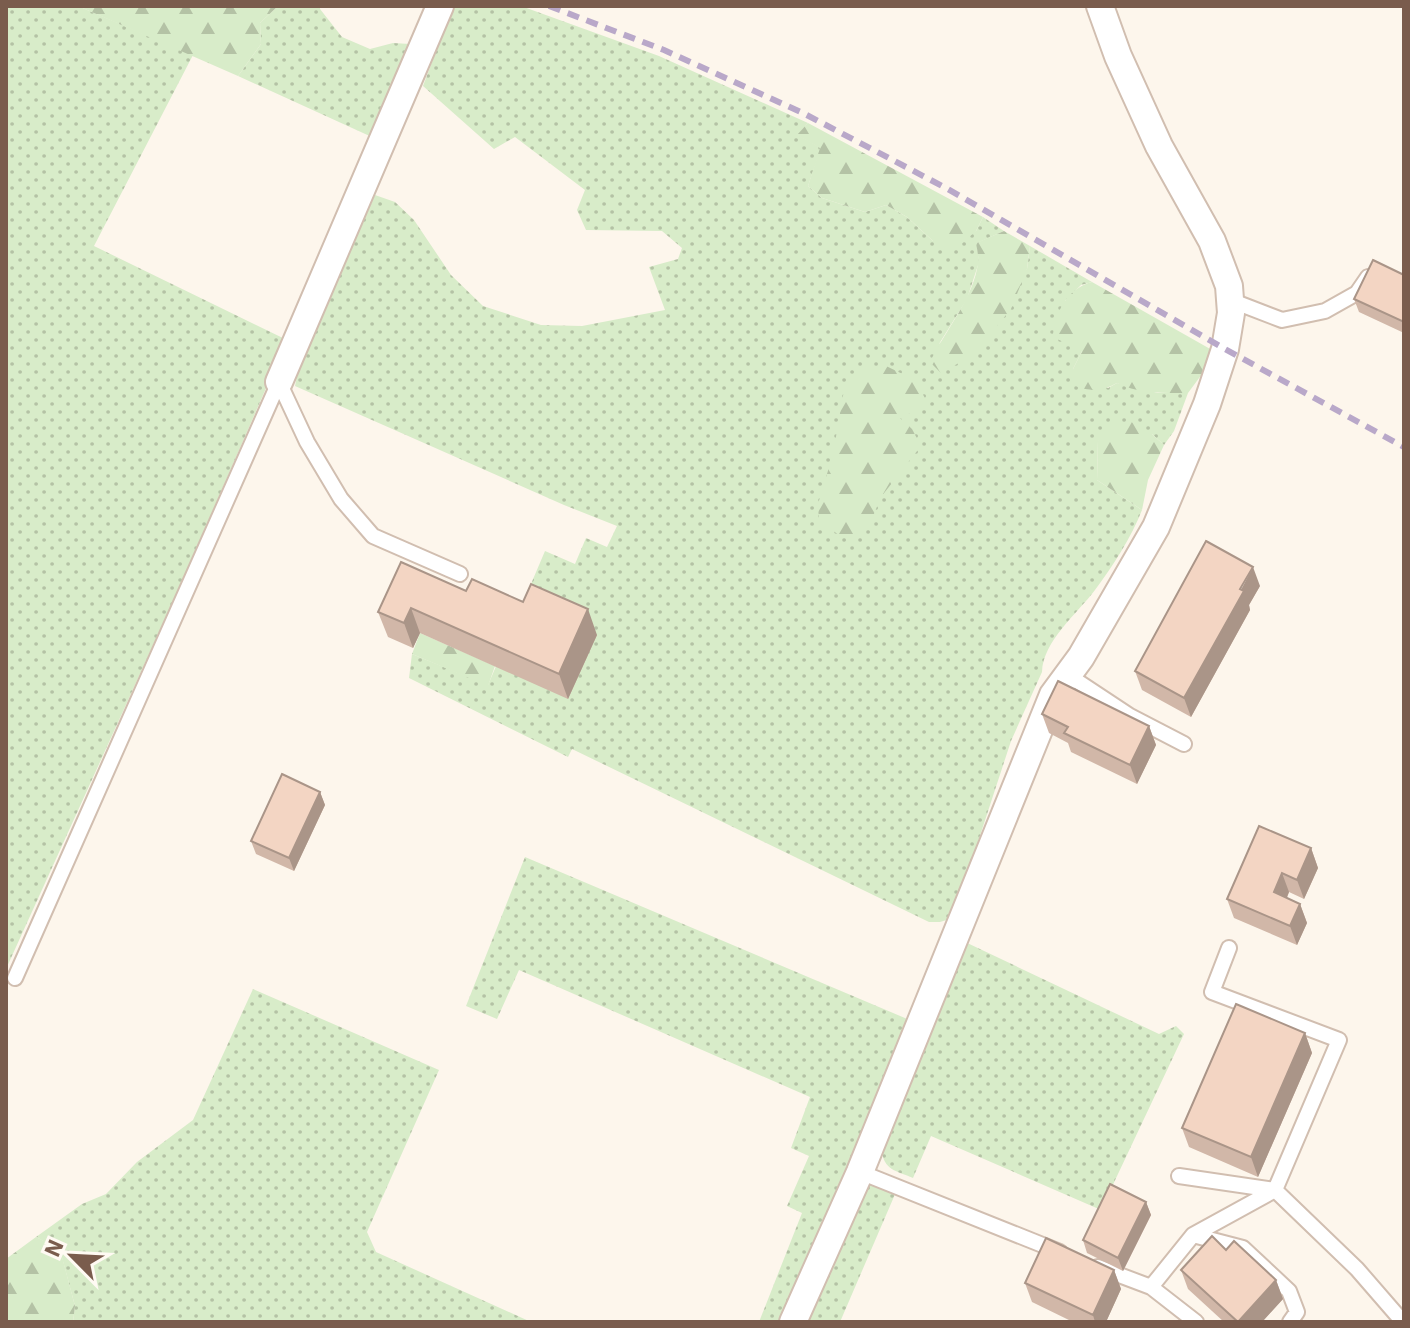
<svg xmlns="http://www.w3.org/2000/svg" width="1410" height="1328" font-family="'IBM Plex Sans',sans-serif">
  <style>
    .grass { fill: url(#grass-dots) }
    .forest { fill: url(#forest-firs) }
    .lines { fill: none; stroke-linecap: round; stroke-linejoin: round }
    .service-casing { stroke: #d1beb0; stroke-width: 18 }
    .minor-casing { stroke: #d1beb0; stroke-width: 30 }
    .service { stroke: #fff; stroke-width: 14 }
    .minor { stroke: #fff; stroke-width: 26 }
    .rail { stroke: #b9a8c9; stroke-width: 6; stroke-dasharray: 12 8; stroke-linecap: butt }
    .wall { fill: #d1b7a8 }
    .shaded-wall { fill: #aa9588 }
    .building { fill: #f3d5c3; stroke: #aa9588; stroke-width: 2 }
  </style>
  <defs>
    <pattern id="grass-dots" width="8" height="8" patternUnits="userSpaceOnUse" patternTransform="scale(2)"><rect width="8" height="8" fill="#d8ecc9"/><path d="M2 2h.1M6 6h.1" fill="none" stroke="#b4c2a5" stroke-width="1.8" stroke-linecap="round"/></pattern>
    <pattern id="forest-firs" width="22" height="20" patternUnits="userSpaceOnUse" patternTransform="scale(2)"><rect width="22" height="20" fill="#d8ecc9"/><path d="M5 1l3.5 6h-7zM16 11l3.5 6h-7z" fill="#b4c2a5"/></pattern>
  </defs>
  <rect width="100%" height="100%" fill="#fdf6ec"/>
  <path class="grass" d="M6 6H78L193 55 94 246 287 340 179 588 6 969Z
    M278 6H320V9L342 37 370 49 393 43 410 44 374 138 238 76 261 44 260 23Z
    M453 6H521L659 56 808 123 798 135 821 148 808 186 822 198 865 212 886 205 907 217 933 241 976 231 983 217 1004 231 977 243 979 262 967 299 939 344 1027 269 1030 246 1092 282 1081 285 1065 301 1082 351 1073 369 1108 388 1117 383 1158 393H1188L1174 431 1164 445 1152 434 1098 441 1097 480 1142 510C1131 538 1113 566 1095 590 1077 614 1043 641 1042 672L1011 741 953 918 940 922H929L572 749 568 757 409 678 412 654 488 685 545 551 575 564 586 538 607 547 617 526 564 505 295 386 299 367 375 195 395 202 414 220 451 275 483 306 541 325 582 326 665 310 649 267 678 259 682 248 662 231 586 230 577 210 585 190 515 137 494 149 423 86Z
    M525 857 912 1021 895 1062 867 1118 784 1322H759L802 1213 787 1206 809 1156 791 1148 810 1097 519 970 497 1019 466 1006Z
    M963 941 1159 1034 1176 1026 1184 1034 1101 1210 931 1136 913 1178C897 1171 883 1170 882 1150Z
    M253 989 439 1070 367 1232 376 1252 531 1322H73L75 1306 60 1250 36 1237 82 1204 106 1194 137 1162 193 1120Z
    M871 1181 896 1192 840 1322H802L863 1182Z"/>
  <path class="forest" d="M78 6H278L260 23 261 44 238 76Z
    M808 123 983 217 976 231 953 251 933 241 907 217 886 205 865 212 822 198 808 186 820 148 797 135Z
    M1004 231 1030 246 1027 269 1011 309 973 355 941 373 930 362C945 331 974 297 978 263 979 257 977 249 976 243Z
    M1092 282 1212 350 1208 366 1188 393C1163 393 1139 394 1117 383 1103 391 1091 392 1076 386L1073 369 1082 351 1053 337C1054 313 1068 288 1092 282Z
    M884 365 915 380 926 400 917 410 900 418 912 429 921 446 881 497 869 526 851 539 839 535 819 521 818 504 833 454 844 390 857 372Z
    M1130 421 1152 434 1164 445 1148 480 1142 510 1097 480 1098 441 1111 425Z
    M420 633 495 666 488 686 412 654Z
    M36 1237 60 1249 75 1306 73 1322H6V1259Z"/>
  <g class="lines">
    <defs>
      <path id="service" d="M1230 300 1282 320 1325 311 1357 293 1368 277
        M279 382 307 442 341 499 373 536 460 574
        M1068 675 1130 716 1184 744
        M15 978 279 382
        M860 1172 1060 1252
        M1179 1176 1275 1190 1339 1040 1212 992 1229 948
        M1193 1235 1243 1248 1289 1291 1297 1312 1290 1322
        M1098 1267 1151 1287 1196 1322
        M1151 1287 1193 1235 1275 1190 1357 1269 1403 1322"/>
      <path id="minor" d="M279 382 440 6
        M793 1322 860 1172 1053 695 1081 657 1156 527 1207 404 1225 349 1231 313 1229 286 1212 241 1159 146 1118 56 1100 6"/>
    </defs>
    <use href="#service" class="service-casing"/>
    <use href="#minor" class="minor-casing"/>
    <use href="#service" class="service"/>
    <use href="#minor" class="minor"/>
    <path class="rail" d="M549 6 664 50 803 113 946 188 1225 349 1404 447"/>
  </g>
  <path class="wall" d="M1404 275V333L1359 312 1354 299Z
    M1260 586 1249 605 1250 610 1191 717 1142 690 1135 671Z
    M466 591 523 602 597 635 568 699 420 633 413 648 388 637 378 612Z
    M1042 714 1149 726 1156 745 1137 784 1071 752 1068 743 1049 733Z
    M320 792 325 805 294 871 256 854 251 841Z
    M1311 848 1318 868 1304 899 1289 892 1287 898 1300 904 1307 923 1297 945 1234 918 1227 899Z
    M1305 1033 1312 1053 1258 1177 1189 1147 1182 1128Z
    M1146 1202 1151 1215 1123 1271 1087 1253 1083 1240Z
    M1226 1250 1276 1280 1283 1299 1262 1322H1224L1188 1289 1181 1270Z
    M1114 1270 1121 1289 1106 1322H1073L1032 1302 1025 1283Z"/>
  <path class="shaded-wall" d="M1253 567 1260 586 1249 605 1250 610 1191 717 1184 698Z
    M411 608 420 633 413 648 404 623Z
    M588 609 597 635 568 699 559 674Z
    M1149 726 1156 745 1137 784 1130 765Z
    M320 792 325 805 294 871 289 858Z
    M1311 848 1318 868 1304 899 1297 880Z
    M1282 873 1289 892 1281 911 1274 892Z
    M1300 904 1307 923 1297 945 1290 926Z
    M1305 1033 1312 1053 1258 1177 1251 1157Z
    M1146 1202 1151 1215 1123 1271 1118 1258Z
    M1114 1270 1121 1289 1106 1322H1095L1093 1315Z
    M1276 1280 1283 1299 1262 1322H1238Z"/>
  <path class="building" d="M1373 260 1404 275V322L1354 299Z
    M1206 541 1253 567 1240 589 1244 591 1184 698 1135 671Z
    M401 562 466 591 472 579 523 602 531 584 588 609 559 674 411 608 404 623 378 612Z
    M1058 681 1149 726 1130 765 1064 733 1068 727 1042 714Z
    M282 774 320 792 289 858 251 841Z
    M1259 826 1311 848 1297 880 1282 873 1274 892 1300 904 1290 926 1227 899Z
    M1236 1004 1305 1033 1251 1157 1182 1128Z
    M1110 1184 1146 1202 1118 1258 1083 1240Z
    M1212 1236 1226 1250 1234 1241 1276 1280 1238 1322 1181 1270Z
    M1046 1238 1114 1270 1093 1315 1025 1283Z"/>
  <rect width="1410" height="1328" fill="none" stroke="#7a5c4d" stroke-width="16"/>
  <g transform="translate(72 1256) rotate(294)" stroke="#fffaf3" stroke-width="6" paint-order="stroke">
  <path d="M0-6L14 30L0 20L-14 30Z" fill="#7a5c4d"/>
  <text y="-12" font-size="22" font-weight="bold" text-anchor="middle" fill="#7a5c4d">N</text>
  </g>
</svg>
